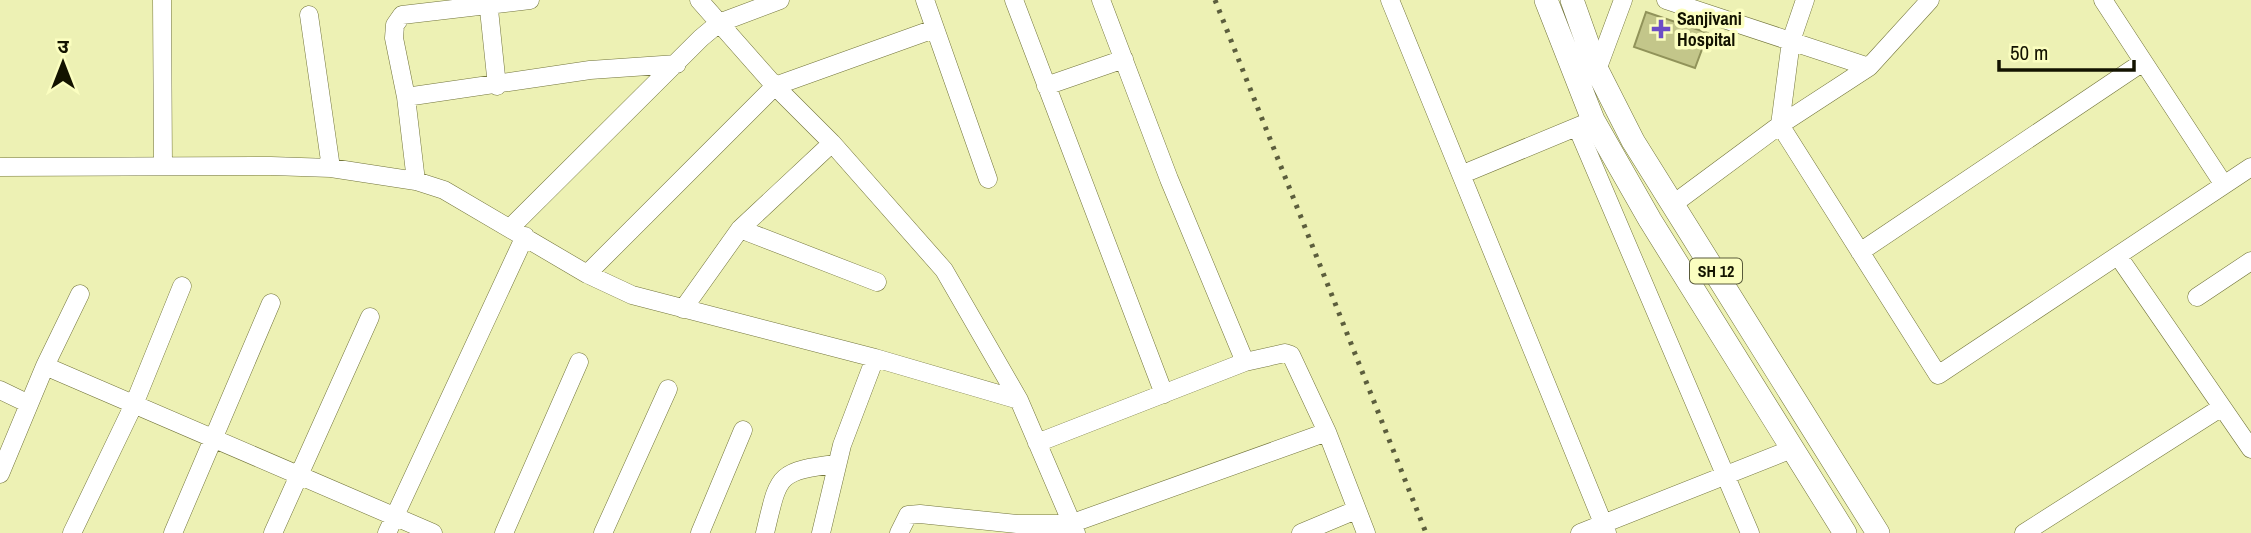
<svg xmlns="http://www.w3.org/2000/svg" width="2251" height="533" font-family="'Archivo Narrow','Noto Sans Devanagari',sans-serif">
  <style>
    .building { fill: #c3c68a; stroke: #91935a; stroke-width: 2 }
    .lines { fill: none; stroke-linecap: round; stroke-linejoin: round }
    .minor-casing { stroke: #72743b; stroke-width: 19 }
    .major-casing { stroke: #72743b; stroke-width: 24 }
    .minor { stroke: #fff; stroke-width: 18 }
    .major { stroke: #fff; stroke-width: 23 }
    .rail { stroke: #5c5e3d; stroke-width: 5; stroke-dasharray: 3.5 7; stroke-linecap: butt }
    .poi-dot { fill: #6c4dc6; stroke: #fbfec0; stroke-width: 2.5 }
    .labels { text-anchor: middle; stroke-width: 7; stroke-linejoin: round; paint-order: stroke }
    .shield { fill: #fbfec0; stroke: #595a3a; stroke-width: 2 }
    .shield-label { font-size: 16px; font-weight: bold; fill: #131300 }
    .poi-label { font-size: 18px; font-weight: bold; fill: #131300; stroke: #fbfec0; text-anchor: start }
  </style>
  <rect width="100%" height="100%" fill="#edf1b4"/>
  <path class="building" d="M1646 12 1708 33 1695 68 1634 47Z"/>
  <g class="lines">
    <defs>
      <path id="minor" d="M162 0 163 166
        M488 0 497 86
        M699 0 775 86 832 143 944 270 1019 400 1076 533
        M925 0 988 179
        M1014 0 1164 394
        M1101 0 1169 179 1245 362
        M1390 0 1607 533
        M1666 0 1869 67
        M2103 0 2224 185
        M309 15 331 168
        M1597 70 1623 0
        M1046 86 1124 59
        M406 97 590 70 677 64
        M1780 125 1869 67 1930 0
        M1780 125 1791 41 1805 0
        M1577 127 1750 533
        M0 167 271 166 331 168 416 181 444 190 587 274 632 295 875 358 1019 400
        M1463 174 1586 123
        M416 181 406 97 394 38 395 25 402 15 530 0
        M1672 205 1780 125 1938 375 2251 167
        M510 228 701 38 719 23 780 0
        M740 229 877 282
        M1860 252 2143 62
        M2118 256 2251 449
        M587 274 775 86 934 29
        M2197 297 2251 261
        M683 309 740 229 832 143
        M45 366 433 533
        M0 390 29 404
        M1037 443 1245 362 1285 353 1291 355 1327 432 1366 533
        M0 474 45 366 80 294
        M72 533 135 402 182 286
        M173 533 271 303
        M273 533 370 317
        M387 533 525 236
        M504 533 579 362
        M603 533 668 389
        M700 533 743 430
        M765 533C779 475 776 471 837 464
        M821 533 842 445 875 358
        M899 533 908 515 920 514 1017 524H1070L1327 432
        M1301 533 1356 510
        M1580 533 1792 449
        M2024 533 2222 407"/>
      <path id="major" d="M1546 0 1593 120 1650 220 1845 533
        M1572 0 1597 70 1633 141 1878 533"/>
    </defs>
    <use href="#minor" class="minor-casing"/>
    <use href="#major" class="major-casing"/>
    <use href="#minor" class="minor"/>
    <use href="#major" class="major"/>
    <path class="rail" d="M1215 0 1426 533"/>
  </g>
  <path class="poi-dot" d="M1657.5 18.5h7v7h7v7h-7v7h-7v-7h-7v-7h7z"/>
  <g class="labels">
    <rect class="shield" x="1690" y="258.5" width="52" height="25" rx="5"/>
    <g class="shield-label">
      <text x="1716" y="277">SH 12</text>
    </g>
    <g class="poi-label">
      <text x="1677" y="25">Sanjivani<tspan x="1677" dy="21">Hospital</tspan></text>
    </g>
  </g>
  <g transform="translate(63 63)" stroke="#fbfec0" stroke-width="5" paint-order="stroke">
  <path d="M0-5L12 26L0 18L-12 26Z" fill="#131300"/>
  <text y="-10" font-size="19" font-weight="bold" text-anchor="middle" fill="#131300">उ</text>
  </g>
  <path d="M1999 60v10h135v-10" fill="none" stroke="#131300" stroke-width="3.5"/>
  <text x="2010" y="60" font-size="21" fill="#131300" stroke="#fbfec0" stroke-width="5" paint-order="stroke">50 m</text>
</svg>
